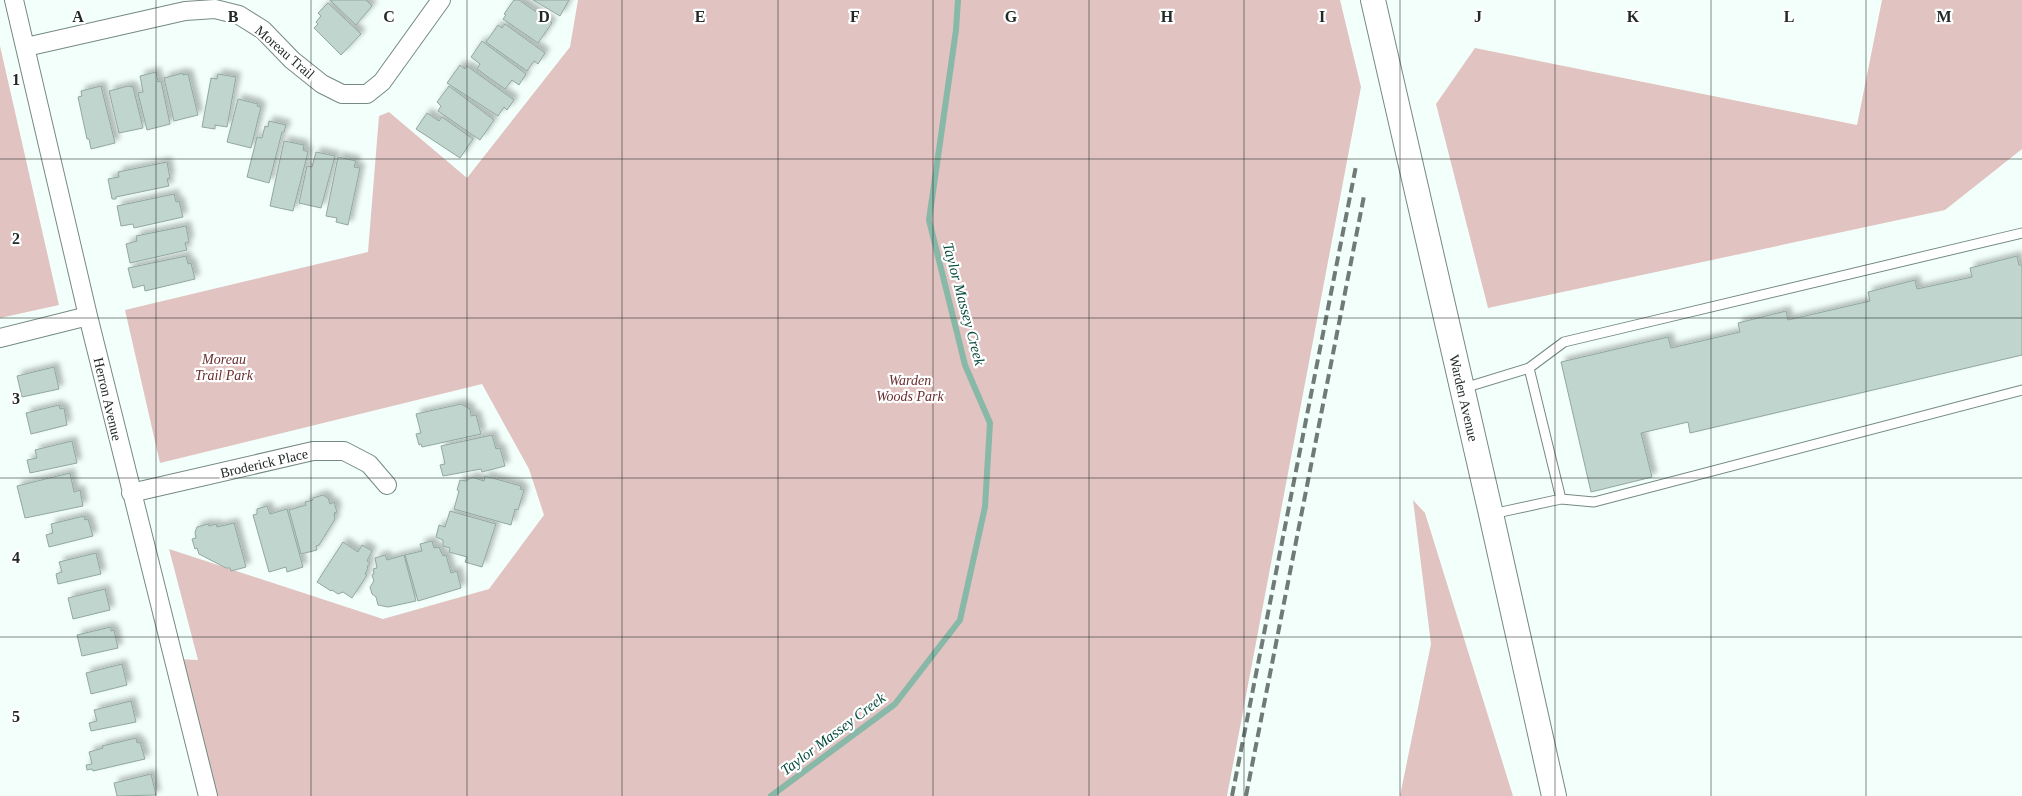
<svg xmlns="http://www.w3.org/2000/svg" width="2022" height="796" font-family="'Times New Roman',serif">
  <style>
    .green { fill: #e1c3c1 }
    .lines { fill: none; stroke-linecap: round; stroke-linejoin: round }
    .stream { stroke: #88b8a7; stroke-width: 6 }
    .building { fill: #c0d5cd; stroke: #92a79f; filter: url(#shadow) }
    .service-casing { stroke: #768a82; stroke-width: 11 }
    .minor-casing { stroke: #768a82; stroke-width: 20 }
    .secondary-casing { stroke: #768a82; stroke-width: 26 }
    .service { stroke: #fff; stroke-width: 9 }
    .minor { stroke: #fff; stroke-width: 18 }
    .secondary { stroke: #fff; stroke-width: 24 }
    .rail { stroke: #707a76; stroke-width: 4; stroke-dasharray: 10 5; stroke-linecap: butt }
    .grid { fill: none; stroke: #222a27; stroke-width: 1; stroke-opacity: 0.55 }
    .labels { text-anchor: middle; stroke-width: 4.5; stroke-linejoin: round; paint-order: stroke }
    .street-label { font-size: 14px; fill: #222a27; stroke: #fff }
    .park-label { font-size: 14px; font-style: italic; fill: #6a2d2e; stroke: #fff }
    .water-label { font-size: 15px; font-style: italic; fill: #054a39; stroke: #fff }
    .grid-label { font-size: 16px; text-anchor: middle; font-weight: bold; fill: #222a27; stroke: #fff; stroke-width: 4.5; stroke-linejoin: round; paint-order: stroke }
  </style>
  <defs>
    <filter id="shadow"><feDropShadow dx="4.5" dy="-4.5" stdDeviation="2.5" flood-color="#0004"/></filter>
  </defs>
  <rect width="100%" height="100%" fill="#f2fffa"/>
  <path class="green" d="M578 0H1340L1361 87 1227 796H213L176 659 198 660 169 549 383 619 489 589 544 515 529 469 482 384 160 463 125 310 368 252 379 116 389 112 467 178 570 47Z
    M1882 0H2022V149L1945 210 1488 308 1436 104 1475 48 1857 125Z
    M0 46 59 305 0 318Z
    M1413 500 1425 513 1513 796H1400L1431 644Z"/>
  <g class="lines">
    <path class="stream" d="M771 796 895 704 960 620 985 507 990 423 965 365 929 220 956 30 958 0"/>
  </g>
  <path class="building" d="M330 0H366L372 6 356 25Z
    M514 0H519L552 23 538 43 503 19 506 15 504 14Z
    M533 0H569L560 16Z
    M328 3 361 34 341 55 314 28 318 24 316 22 321 16 318 13Z
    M505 24 545 53 538 64 534 61 527 71 486 42 498 25 502 28Z
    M482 41 526 74 519 85 512 80 505 89 477 69 480 64 471 57Z
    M460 65 465 69 467 66 514 100 507 110 504 107 498 116 447 83Z
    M156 72 158 82 161 81 170 124 147 130 138 93 143 92 140 76Z
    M183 73V75L188 74 198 115 174 121 164 78Z
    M218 74 236 77 227 127 215 125V129L202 127 211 78 217 79Z
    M101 86 115 143 91 149 89 139H87L78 97 82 96 81 91Z
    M128 86 133 87 143 128 119 133 109 91Z
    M449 86 494 120 480 140 438 111 441 106 437 102Z
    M238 99 258 104 257 106 261 107 251 148 227 142Z
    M427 113 439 121 442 117 473 139 460 158 416 129Z
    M269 121 286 125 284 132H282L269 183 247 177 257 137 262 138 265 126 268 127Z
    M284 141 304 145 303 150 308 152 293 211 270 206Z
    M316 152 335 156 321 208 299 203 307 166 312 167Z
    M338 157 356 161 354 167 360 168 348 225 336 222 337 218 326 216Z
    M167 162 170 178 167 179 169 186 116 197V199H112L108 179 119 177 118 172Z
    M174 194 176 202 179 201 183 217 134 228 133 224 121 226 117 206Z
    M186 226 189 242 185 243 187 250 130 263 126 244 137 241 136 236Z
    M186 256 188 264 191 263 195 279 145 291 144 285 133 288 128 268Z
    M2017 256 2019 265H2022V355L1690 433 1688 422 1641 433 1652 477 1591 492 1561 362 1668 337 1671 348 1740 332 1738 323 1786 311 1788 320 1870 301 1868 292 1915 280 1917 289 1972 277 1970 268Z
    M54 367 59 389 22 397 17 376Z
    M461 404 470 409 471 416 476 415 481 434 422 447 421 444 419 445 416 434 421 433 416 414Z
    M59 405 60 409 64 408 67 425 31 434 26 413Z
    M492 435 496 449 500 448 505 466 482 472 481 469 443 476 440 465 445 464 441 446Z
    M72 441 77 463 30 473 27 460 37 458 35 450Z
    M70 473 74 492 80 490 83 506 25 518 17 486Z
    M485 476 521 486 520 489 524 490 518 510 515 509 511 525 454 509 459 491 457 490 460 480 466 481 472 477 484 481Z
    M323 495 328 498 330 504 334 502 337 512 334 513 335 519 319 545 316 546 317 550 301 554 289 510 306 505 305 502 313 500V498Z
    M267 506 270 514 287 509 303 567 287 572 286 567 269 572 253 515 257 514V509Z
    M450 511 496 524 482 567 465 562 467 557 449 552 450 548 443 546V540L436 537 439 525 445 527Z
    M84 516 85 520 88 519 93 536 49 547 46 535 53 533 51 524Z
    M234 523 246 567 231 571 230 568H226L199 554 197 548 195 549 192 539 196 538 195 532 197 527 208 524 209 526 216 524 217 527Z
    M432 541 434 548 439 547 443 556 446 555 451 573 457 571 461 588 418 601 405 555 422 551 420 544Z
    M343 542 358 552 362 545 372 551 367 561 370 563 367 567 368 568 365 574 367 575 352 598 343 592 338 594 332 590 331 591 317 582Z
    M96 553 101 574 58 584 56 574 62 572 59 562Z
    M385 555 387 560 404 555 416 601 388 607 378 605 376 597 372 594 370 587 374 581 372 575 374 574 373 569 377 568 375 558Z
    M105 589 110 610 73 619 68 598Z
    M111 627V631L114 630 118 648 82 656 77 635Z
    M122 664 127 685 91 694 86 673Z
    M131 701 136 722 91 731 89 723 97 721 94 710Z
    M136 738 137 743 140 742 145 759 93 771 92 769 87 770 86 765 92 764 89 752 103 748 102 746Z
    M151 774 156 795 117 796 114 783Z"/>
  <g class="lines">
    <defs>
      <path id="service" d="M1529 368 1561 499
        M1464 388 1529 368 1564 342 2022 233
        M1492 514 1561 499 1594 502 2022 390"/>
      <path id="minor" d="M14 0 88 316 208 796
        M26 47 185 11 215 9 239 15 263 30 292 60 322 84 342 94H367L382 82 441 0
        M0 338 88 316
        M131 493 313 451H344L369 464 387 485"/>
      <path id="secondary" d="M1373 0 1491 514 1554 796"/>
    </defs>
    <use href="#service" class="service-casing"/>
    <use href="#minor" class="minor-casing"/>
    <use href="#secondary" class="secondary-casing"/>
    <use href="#service" class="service"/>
    <use href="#minor" class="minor"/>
    <use href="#secondary" class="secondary"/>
    <path class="rail" d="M1232 796 1356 166
      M1246 796 1364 196"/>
  </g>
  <path class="grid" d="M156 0V796M311 0V796M467 0V796M622 0V796M778 0V796M933 0V796M1089 0V796M1244 0V796M1400 0V796M1555 0V796M1711 0V796M1866 0V796M0 159H2022M0 318H2022M0 478H2022M0 637H2022"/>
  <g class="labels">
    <g class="street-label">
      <text transform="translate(285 52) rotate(41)" y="5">Moreau Trail</text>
      <text transform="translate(1464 398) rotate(77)" y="5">Warden Avenue</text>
      <text transform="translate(108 399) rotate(77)" y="5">Herron Avenue</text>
      <text transform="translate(264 463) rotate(-13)" y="5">Broderick Place</text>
    </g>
    <g class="park-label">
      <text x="224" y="364">Moreau<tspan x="224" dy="16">Trail Park</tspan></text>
      <text x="910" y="385">Warden<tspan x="910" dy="16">Woods Park</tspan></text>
    </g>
    <g class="water-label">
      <text transform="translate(964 304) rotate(75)" y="5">Taylor Massey Creek</text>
      <text transform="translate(833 734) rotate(-37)" y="5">Taylor Massey Creek</text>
    </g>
  </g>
  <g class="grid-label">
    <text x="78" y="22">A</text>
    <text x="233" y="22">B</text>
    <text x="389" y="22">C</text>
    <text x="544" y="22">D</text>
    <text x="700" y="22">E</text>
    <text x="855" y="22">F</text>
    <text x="1011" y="22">G</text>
    <text x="1167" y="22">H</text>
    <text x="1322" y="22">I</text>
    <text x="1478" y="22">J</text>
    <text x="1633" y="22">K</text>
    <text x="1789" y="22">L</text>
    <text x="1944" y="22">M</text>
    <text x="16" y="85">1</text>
    <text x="16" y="244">2</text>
    <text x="16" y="404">3</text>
    <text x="16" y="563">4</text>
    <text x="16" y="722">5</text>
  </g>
</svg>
